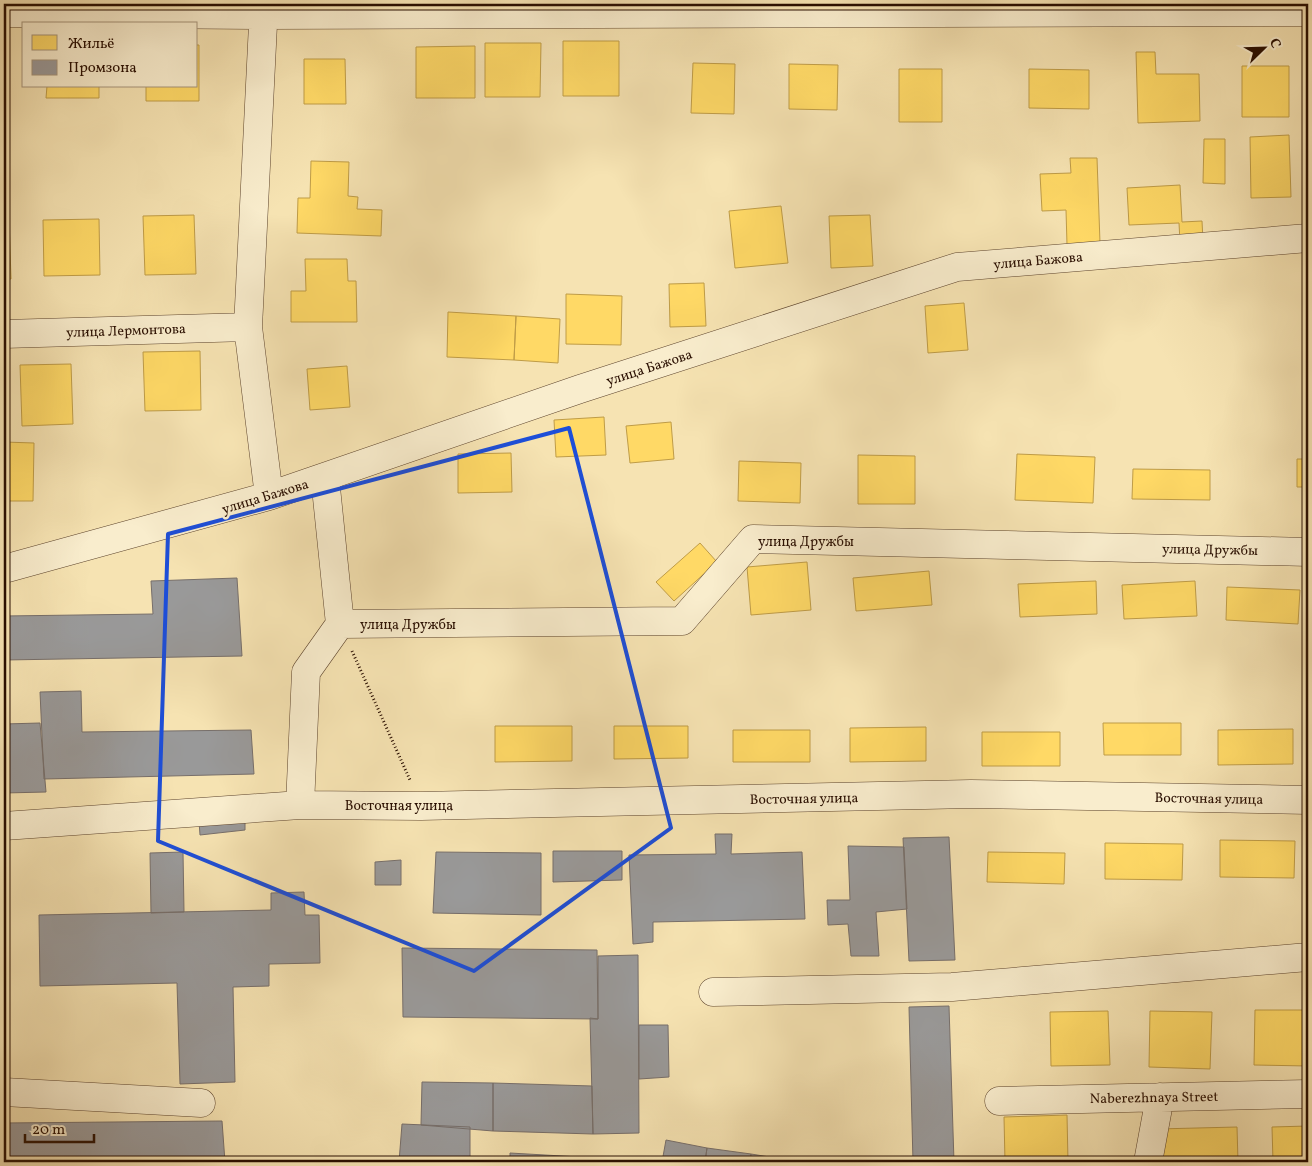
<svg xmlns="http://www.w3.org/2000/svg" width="1312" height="1166" font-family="Vollkorn,serif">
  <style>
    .homes { fill: #ffd966; stroke: #bf9c47 }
    .industry { fill: #999; stroke: #776f6b }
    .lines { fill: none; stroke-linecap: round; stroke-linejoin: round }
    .minor-casing { stroke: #5c432c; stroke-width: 29 }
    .path { stroke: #290e00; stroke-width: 3; stroke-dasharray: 1 2.5; stroke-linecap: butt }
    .minor { stroke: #f9edcd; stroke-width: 28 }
    .marked { fill: none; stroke: #1d4ed8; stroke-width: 4; stroke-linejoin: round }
    .labels { text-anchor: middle; stroke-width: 5; stroke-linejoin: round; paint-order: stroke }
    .street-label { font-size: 14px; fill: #290e00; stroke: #f9edcd }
  </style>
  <rect width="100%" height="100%" fill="#f6e3b2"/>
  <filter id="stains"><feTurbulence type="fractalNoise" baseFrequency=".004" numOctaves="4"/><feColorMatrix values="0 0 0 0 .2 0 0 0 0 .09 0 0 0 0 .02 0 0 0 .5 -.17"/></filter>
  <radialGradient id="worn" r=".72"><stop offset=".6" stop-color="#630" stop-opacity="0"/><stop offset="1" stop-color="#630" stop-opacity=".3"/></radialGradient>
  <path class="homes" d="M4 41H7V101H4Z
    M563 41H619V96H563Z
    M485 43H541L540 97H485Z
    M196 45H199V101H146V86H196Z
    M475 46V98H416V47Z
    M1136 52H1155L1156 74H1199L1200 121 1138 123Z
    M304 59H345L346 104H304Z
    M693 63 735 64 734 114 691 113Z
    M789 64 838 65 837 110 789 109Z
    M1242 66H1289V117H1242Z
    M899 69H942V122H899Z
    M1029 69 1089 70V109L1029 108Z
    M47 86H99V98H46Z
    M1289 135 1291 197 1251 198 1250 137Z
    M1204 139H1225V184L1203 183Z
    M1070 158H1097L1100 243 1067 245 1066 210 1042 211 1040 174 1071 173Z
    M311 161 349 162 348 196 358 197 357 209 382 210 381 236 297 233 298 198H310Z
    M1180 185 1182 222 1202 221 1203 241 1180 242 1179 223 1129 225 1127 188Z
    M781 206 788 263 735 268 729 211Z
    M194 215 196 274 145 275 143 216Z
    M870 215 873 266 831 268 829 216Z
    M4 217H9L11 279H4Z
    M99 219 100 275 44 276 43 220Z
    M305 259H347L348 281H356L357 322H291V291H306Z
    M704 283 706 326 670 327 669 284Z
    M566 294 622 296 621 345 566 344Z
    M964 303 968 350 928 353 925 306Z
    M448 312 516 316 514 360 447 357Z
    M516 316 560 319 558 363 514 360Z
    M200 351 201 410 145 411 143 352Z
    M71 364 73 424 22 426 20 365Z
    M347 366 350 407 310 410 307 369Z
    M604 417 606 455 556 457 554 420Z
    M671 422 674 459 630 463 626 426Z
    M4 442 34 443 33 501H4Z
    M511 453 512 492 458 493V454Z
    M1017 454 1095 457 1093 503 1015 500Z
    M858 455 915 456V504H858Z
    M1297 459H1308V487H1297Z
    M739 461 801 463 800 503 738 501Z
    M1133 469 1210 470V500L1132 499Z
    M700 543 717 562 674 601 656 582Z
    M807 562 811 610 751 615 747 567Z
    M929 571 932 605 856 611 853 578Z
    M1096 581 1097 614 1020 617 1018 584Z
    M1195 581 1197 616 1124 619 1122 585Z
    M1227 587 1300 590 1298 624 1226 620Z
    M1103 723H1181V755H1104Z
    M495 726H572V761L495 762Z
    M614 726H688V758L614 759Z
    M926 727V761L850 762V728Z
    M1293 729V764L1218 765V730Z
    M733 730H810V762H733Z
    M982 732H1060V766H982Z
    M1220 840 1295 841 1294 878 1220 877Z
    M1105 843 1183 844 1182 880 1105 879Z
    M988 852 1065 853 1064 884 987 882Z
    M1255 1010H1308V1066L1254 1065Z
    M1108 1011 1110 1065 1051 1066 1050 1012Z
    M1150 1011 1212 1012 1210 1069 1149 1067Z
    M1067 1115 1068 1162H1005L1004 1117Z
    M1308 1126V1162H1273L1272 1127Z
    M1237 1127 1238 1162H1158L1157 1129Z"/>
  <path class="industry" d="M237 578 242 656 4 660V616L153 614 151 581Z
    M81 691 82 732 251 730 254 774 44 779 40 692Z
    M40 723 46 792 4 793V724Z
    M245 816V830L200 835 199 821Z
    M715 834H732L731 854 802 852 805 919 653 922V942L633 944 629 855 716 854Z
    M949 837 955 960 909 961 903 838Z
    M848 846 904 847 907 909 876 912 879 956H851L848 924 828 925 827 900H850Z
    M553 851H622V880L553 882Z
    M183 852 184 912 151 913 150 853Z
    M436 852 541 853V915L433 913Z
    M401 860V885H375V862Z
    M304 892 305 915H319L320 963 269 964V986L233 987 235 1082 180 1084 177 983 40 986 39 915 271 910V893Z
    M402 948 597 950 598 1019 403 1017Z
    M638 955 639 1133 593 1134 590 1018 598 1019V956Z
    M949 1006 954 1162H913L909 1007Z
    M639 1025H668L669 1077 639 1079Z
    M422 1082 493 1083V1131L421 1125Z
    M493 1083 592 1086 593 1134 493 1131Z
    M222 1121 225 1162H4V1123Z
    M402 1124 470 1127V1162H399Z
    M666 1140 707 1148 705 1162H662Z
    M707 1148 751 1154 750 1162H705Z
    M510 1153 597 1158V1162H510Z
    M751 1154 800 1162H750Z"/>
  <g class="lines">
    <defs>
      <path id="minor" d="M264 4 248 327 269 496
        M4 13 263 15 1308 12
        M4 334 248 327
        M4 569 269 496 580 389 957 267 1308 238
        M340 624 682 621 753 539 1308 552
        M300 805 306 672 340 624 325 478
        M4 826 300 805 421 806 971 794 1308 800
        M713 992 952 987 1308 957
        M4 1092 201 1103
        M999 1101 1308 1094
        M1148 1162 1160 1097"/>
    </defs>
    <use href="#minor" class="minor-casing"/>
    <path class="path" d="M352 651 410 780"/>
    <use href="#minor" class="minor"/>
  </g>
  <path class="marked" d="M569 428 671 828 474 971 158 841 168 534Z"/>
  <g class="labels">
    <g class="street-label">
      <text transform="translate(1038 260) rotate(-5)" y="5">улица Бажова</text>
      <text transform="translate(126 330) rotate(-2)" y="5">улица Лермонтова</text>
      <text transform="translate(649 367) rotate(-18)" y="5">улица Бажова</text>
      <text transform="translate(265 496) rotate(-17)" y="5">улица Бажова</text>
      <text x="806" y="546">улица Дружбы</text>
      <text transform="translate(1210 549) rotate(1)" y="5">улица Дружбы</text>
      <text x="408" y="629">улица Дружбы</text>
      <text transform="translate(804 798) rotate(-1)" y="5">Восточная улица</text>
      <text transform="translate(1209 798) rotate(1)" y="5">Восточная улица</text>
      <text x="399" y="810">Восточная улица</text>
      <text transform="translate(1154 1097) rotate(-1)" y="5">Naberezhnaya Street</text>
    </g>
  </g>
  <rect width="1312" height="1166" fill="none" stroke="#f6e3b2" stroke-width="20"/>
  <rect x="5" y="5" width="1302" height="1156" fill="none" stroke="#290e00" stroke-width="2.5"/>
  <rect x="10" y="10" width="1292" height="1146" fill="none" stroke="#290e00"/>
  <rect x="22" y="22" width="175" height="65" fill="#f9edcd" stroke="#a6947b"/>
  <rect x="32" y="35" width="25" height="15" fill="#ffd966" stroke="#a6947b"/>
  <text x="68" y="48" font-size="15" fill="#290e00">Жильё</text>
  <rect x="32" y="60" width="25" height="15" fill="#999999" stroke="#a6947b"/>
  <text x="68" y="72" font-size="15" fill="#290e00">Промзона</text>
  <g transform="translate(1264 48) rotate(67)" stroke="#f9edcd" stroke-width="4" paint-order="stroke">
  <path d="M0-4L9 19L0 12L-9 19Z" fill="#290e00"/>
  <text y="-8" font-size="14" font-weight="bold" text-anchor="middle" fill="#290e00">С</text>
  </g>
  <path d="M25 1134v8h69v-8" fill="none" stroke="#290e00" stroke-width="2.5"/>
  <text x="32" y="1134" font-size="15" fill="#290e00" stroke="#f9edcd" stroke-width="4" paint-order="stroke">20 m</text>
  <rect width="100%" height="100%" filter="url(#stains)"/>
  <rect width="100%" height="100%" fill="url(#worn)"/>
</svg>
